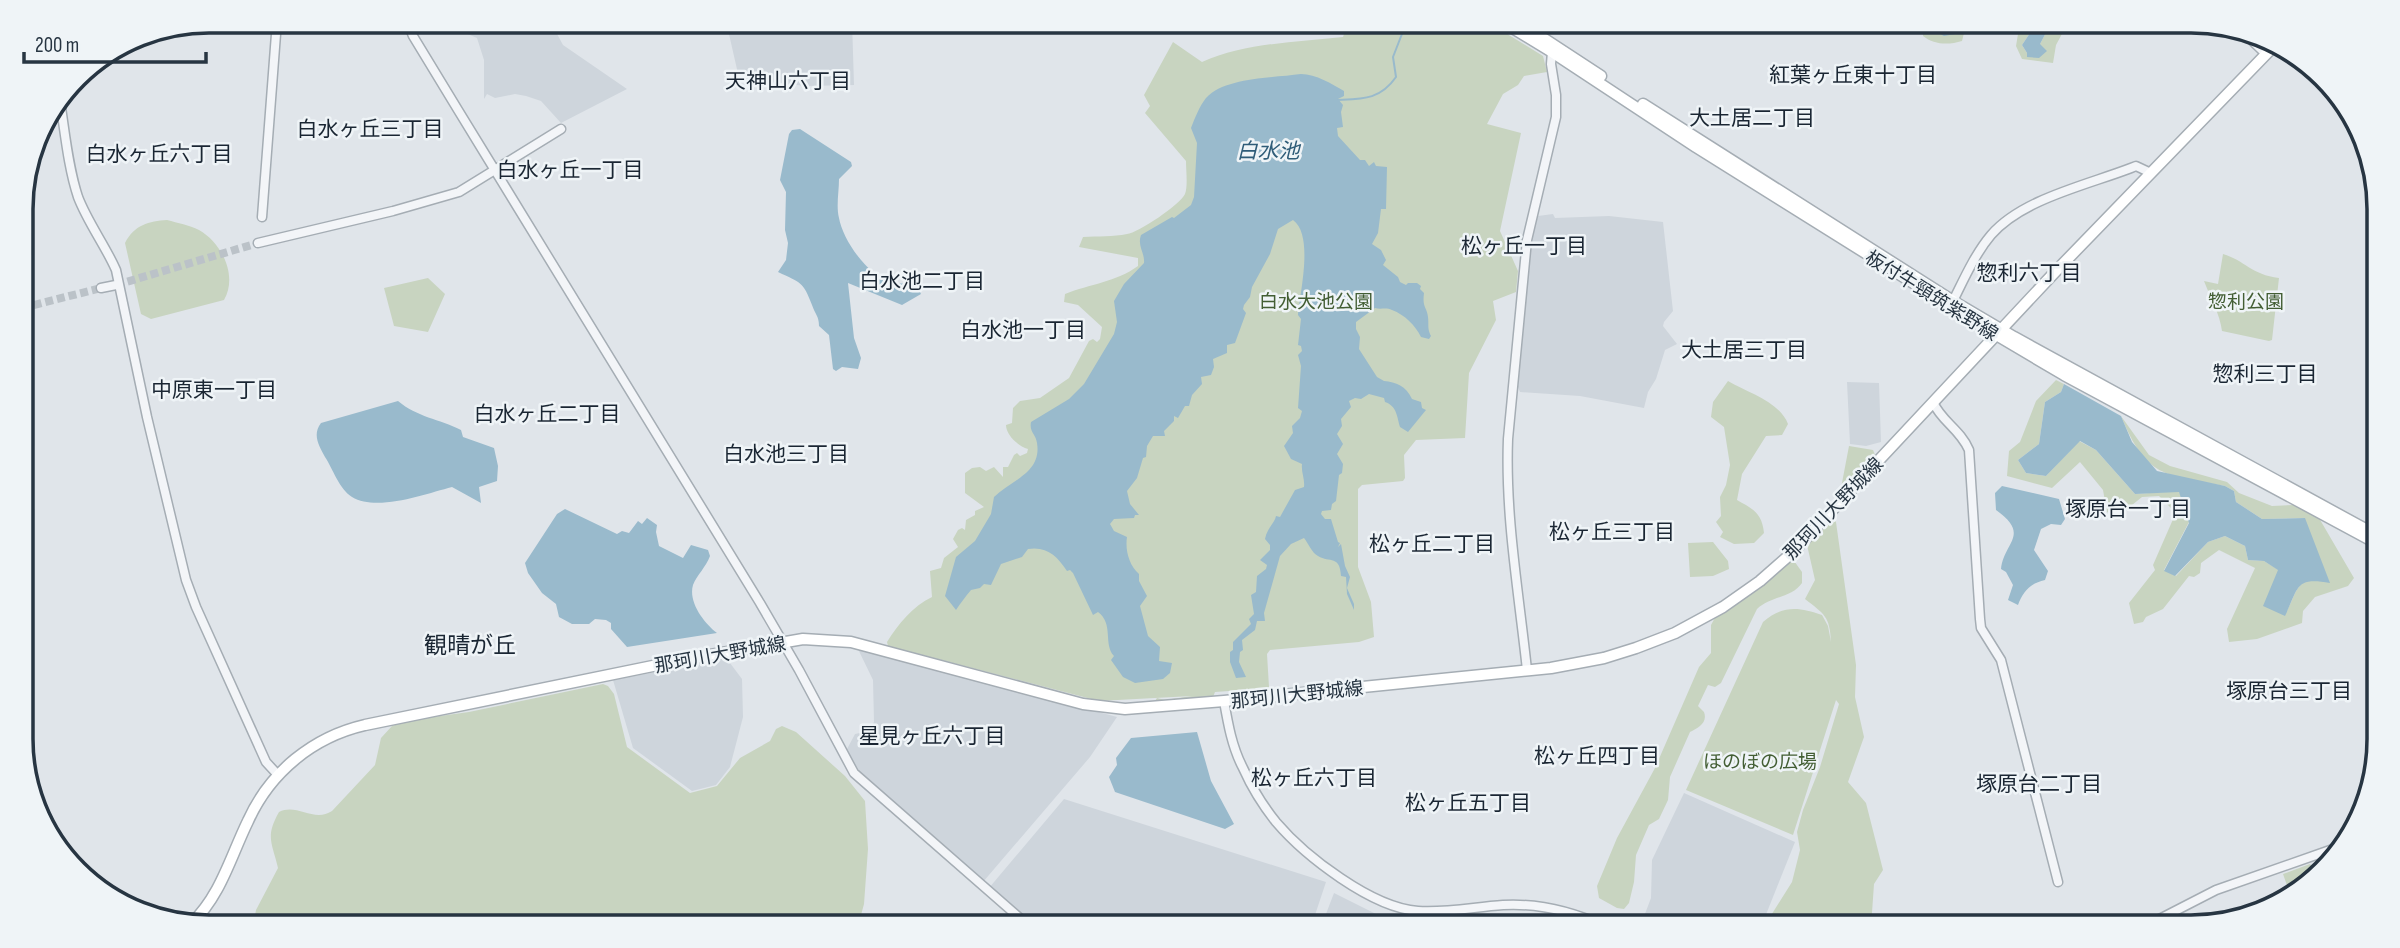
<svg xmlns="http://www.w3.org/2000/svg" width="2400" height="948" font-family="'Sofia Sans Condensed','Noto Sans JP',sans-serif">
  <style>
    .built { fill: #ced5dc }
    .green { fill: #c8d4c0 }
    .water { fill: #99bacc }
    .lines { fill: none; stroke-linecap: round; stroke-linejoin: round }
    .stream { stroke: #99bacc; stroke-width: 2 }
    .tertiary-tunnel { stroke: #bbc2c8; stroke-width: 8; stroke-dasharray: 8 4; stroke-linecap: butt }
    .tertiary-casing { stroke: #a5adb4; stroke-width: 11 }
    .secondary-casing { stroke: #a5adb4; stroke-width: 13 }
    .tertiary { stroke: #f3f5f8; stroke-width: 8 }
    .secondary { stroke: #fff; stroke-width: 10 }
    .labels { text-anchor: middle; stroke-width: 5; stroke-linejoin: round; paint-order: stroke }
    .street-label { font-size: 19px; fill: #273542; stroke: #eff4f7 }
    .park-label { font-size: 19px; fill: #435e34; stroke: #eff4f7 }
    .neighbourhood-label { font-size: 21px; fill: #1a2633; stroke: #eff4f7 }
    .water-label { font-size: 21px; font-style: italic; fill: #2f5c78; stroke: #eff4f7 }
    .quarter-label { font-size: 23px; fill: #1a2633; stroke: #eff4f7 }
    .rim { fill: none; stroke: #273542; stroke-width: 3.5 }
  </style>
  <rect width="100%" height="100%" fill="#e0e5ea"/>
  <path class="built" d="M451 21H550L563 45 627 89 561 123 541 101 526 96 515 94 495 98 487 94 484 99V60L477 38 463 32Z
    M726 21H852L854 85 805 86 739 78Z
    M1553 214 1555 218 1609 216 1663 222 1673 311 1664 322 1663 326 1677 344 1665 350 1656 379 1648 392 1644 408 1580 396 1520 392 1518 387 1531 241 1538 216Z
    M1847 382 1879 383 1881 442 1866 446 1850 444Z
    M857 647 1117 717 1090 757 983 882 858 770 846 751 855 734 869 731 874 722 873 680Z
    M727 659 742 679 743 717 730 767 716 785 692 791 633 748 613 680Z
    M1684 793 1795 842 1761 927H1640L1651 898 1652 860Z
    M1064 799 1326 882 1311 927H1038L989 888Z
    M1334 893 1384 918 1439 922 1514 915 1548 921 1546 927H1321Z"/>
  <path class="green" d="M1368 21H1486L1543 56 1547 72 1524 76 1518 85 1503 94 1487 124 1521 133 1500 231 1518 271 1516 292 1493 301 1496 320 1469 373 1465 438 1416 440 1404 455 1405 478 1403 481 1362 485 1358 489V567L1371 602 1374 637 1359 642 1270 650 1267 654 1269 687 1261 694H1238L1243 690 1215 692 1213 697 1206 699 1157 703 1155 701 1157 698 1165 700 1192 696 1099 701 888 646 887 642C898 624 913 606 932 597L930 571 941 568 944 558 958 547 953 539 958 530 962 528 965 530 966 520 975 515V511L984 507 965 493V473L972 468 980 467 986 471 994 467 1003 477V467H1008L1014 455 1017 453 1020 456 1027 453 1028 449C1018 446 1006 435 1006 425L1012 423 1013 408 1020 401 1040 398 1069 378 1089 341 1093 339 1097 342 1100 339 1102 327 1078 305 1064 302 1065 294C1090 284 1116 282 1138 266V258L1079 247 1083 237C1098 236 1113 237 1127 234 1138 233 1181 204 1185 194 1188 186 1186 171 1186 161L1145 113 1150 106 1144 95 1173 42 1202 62C1245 43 1296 42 1343 37L1346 28Z
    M1924 21H1934V31L1960 33 1962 21H1967L1962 41C1949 45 1934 45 1923 36Z
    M2009 21H2027L2032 30 2022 45 2027 53 2040 44 2049 27 2047 21H2075L2063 32 2056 45 2053 63 2022 59 2016 46 2019 28Z
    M167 220C178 223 189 225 199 230 222 243 238 276 224 300L151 319 141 314 125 243C134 225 149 221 167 220Z
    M2223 254C2244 260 2252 275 2279 278L2272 340 2269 341 2222 331C2220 314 2210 297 2204 281L2218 284Z
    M428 278 445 294 428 332 394 326 384 288Z
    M2056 380 2064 384 2061 392 2045 402 2039 444 2018 460 2026 473 2046 476 2079 441 2096 450 2135 494 2179 491 2189 522 2164 570 2176 576 2208 542 2225 536 2245 546 2248 560 2264 561 2279 570 2284 616C2300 589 2293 576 2329 582L2304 518 2262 519 2236 502 2234 491 2225 486C2164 474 2147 479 2121 416L2149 455 2170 466 2227 482 2239 493 2272 506 2294 505 2319 518 2354 578 2348 586 2315 597 2303 611 2302 623 2257 639 2229 642 2227 629 2255 568 2219 550 2201 563 2200 573 2194 577 2189 576 2163 609 2146 617 2143 622 2134 624 2129 603 2155 570 2153 565 2174 517 2173 510 2159 496 2142 497 2117 517 2107 512 2103 490 2080 462 2052 488 2007 476 2009 451 2020 442 2036 401Z
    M1728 381C1748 393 1779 401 1788 424L1782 435 1766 436 1742 474 1737 500C1753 509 1762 513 1764 533L1754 543 1734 544 1720 537 1723 532 1716 522 1721 516 1720 497 1726 485 1730 465 1724 427 1711 417 1713 402Z
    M1849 446 1873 450 1876 457 1844 490 1841 488Z
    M1835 515 1856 665 1855 697 1864 737 1848 782 1866 803 1883 870 1874 884 1871 927H1768L1770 917 1792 882 1800 850 1797 832 1803 810 1820 767 1839 704 1836 700 1793 835 1686 790 1763 622C1783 605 1799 607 1822 615L1828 626 1831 642C1830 616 1824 614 1805 599L1815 580 1807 545Z
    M1713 542 1728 561 1729 569 1713 576 1690 577 1688 543Z
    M1792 558 1802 572V583C1792 598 1770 596 1757 609L1721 683 1715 687 1708 685 1698 706 1704 712C1708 723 1698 728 1690 732L1670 777 1668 800 1659 819 1649 825 1636 855 1634 882 1629 903 1624 909 1617 908 1599 898 1597 886 1617 838 1655 768 1699 667 1711 653V625L1717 614 1758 588Z
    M603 684 608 686 614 694 627 747 690 793 717 786 740 758 770 741 776 729 782 726 796 732 845 776 865 801 868 849 864 904 861 915 851 927H253L256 910 278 868C272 842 265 837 279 812 297 803 314 823 332 811L375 765 381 738 392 726 411 720 469 712Z
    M2310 864 2316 873 2305 888 2290 894 2283 874Z"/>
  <path class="water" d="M1934 21H1962L1960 33 1944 36 1934 31Z
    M2027 21H2047L2049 27 2040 44 2047 51 2039 58 2027 57V53L2022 45 2032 30Z
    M1301 74C1316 74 1332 84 1344 91V96L1338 99 1343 105 1341 112 1343 127 1337 128 1338 136 1360 160H1365L1369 166 1374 162 1376 166 1387 167 1386 209H1381L1378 233 1372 244 1381 250 1386 260 1383 265 1398 277 1400 282 1406 285 1408 283H1417L1421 286 1420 289 1424 293C1422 308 1427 307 1428 317 1429 326 1427 328 1431 336L1429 339 1421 337C1415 325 1405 315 1392 310 1386 307 1381 310 1375 308L1356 322V329L1360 337 1359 349 1377 377 1384 381C1396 382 1406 386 1412 399L1421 402 1422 408 1426 410 1408 432 1400 427C1397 417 1397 406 1385 402L1384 398 1369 394 1361 399 1355 398 1349 401 1351 407 1341 419 1342 426 1337 434 1343 444 1337 454 1343 464 1342 473 1339 475 1336 501 1332 504 1331 510 1322 511 1321 514 1325 519H1331L1338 542 1340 543 1338 547 1341 544 1345 566 1350 577 1347 588 1354 604V610L1347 594 1346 577 1341 576C1340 555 1330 563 1318 556 1312 553 1308 543 1304 538L1291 544 1280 556 1264 613 1265 621H1257L1255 630 1242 640 1243 650 1240 652 1239 662 1246 677 1236 678 1230 662V652L1233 650V642L1251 624 1249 619 1254 614 1251 595 1256 592 1257 576 1266 569 1267 565 1260 560 1270 550V545L1265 539C1267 528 1275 523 1276 516L1280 517 1295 490 1304 487C1305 479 1301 472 1302 464L1291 459 1284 446 1293 433 1292 426 1300 418 1302 411 1298 408 1301 366 1298 355 1302 351 1301 346 1298 345 1301 319 1298 315C1300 292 1314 235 1293 220L1278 229 1270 254 1252 287 1250 297 1244 305 1243 309 1246 313 1235 343 1227 345V353L1213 359 1214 367 1211 375 1201 377 1202 384 1192 395 1189 406H1185L1178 418 1174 416V421L1164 431 1165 436H1153L1147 446 1146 457 1143 458 1137 478 1127 491 1130 504 1139 515H1135L1134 518 1114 519 1110 524 1114 531 1127 537C1125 550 1129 565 1139 574V581L1147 596 1140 606 1148 636 1160 647 1159 661 1172 663 1170 673 1163 679 1135 683 1123 677 1111 660 1114 656C1103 644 1114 624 1098 612L1093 615 1073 573 1070 570 1067 571C1057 556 1047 546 1028 549L1022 557 1001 564 991 585 984 584 980 588 971 590C965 597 960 604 956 610L945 596 956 557 975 541 991 514 994 497C1011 480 1042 473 1037 443 1036 434 1029 432 1031 422L1069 399 1084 384 1114 334 1117 322 1114 301 1124 284 1144 263C1145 253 1137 246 1141 235L1172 217 1174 218 1191 205 1194 197 1197 143 1191 128C1195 118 1199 107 1206 98 1225 77 1273 78 1301 74Z
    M800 129 851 162 852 166 839 179C839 192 836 206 839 218 843 241 870 279 894 283 907 286 913 276 921 294L902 305 848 283 854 338 861 358 858 369 842 367 836 371 833 369 829 335 819 326C819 316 815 314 812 305 803 281 801 283 778 272L786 260 788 243 785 230 786 192 780 180 789 134 792 130Z
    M2064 384 2121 416 2132 442 2157 471 2225 486 2234 491 2236 502 2262 519 2305 518 2330 583C2295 577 2299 587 2285 616L2263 606 2278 570 2264 561 2248 560 2245 546 2225 536 2208 542 2175 576 2164 571 2189 523 2179 492 2135 494 2096 450 2080 441 2046 476 2026 473 2018 460 2039 444 2045 402 2061 392Z
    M398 401C417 417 439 419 461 430L463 437 494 448 498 466 497 481 479 487 481 503 452 487C425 494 377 512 352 497 339 489 333 469 325 457 319 446 312 435 321 423Z
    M2002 486 2059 499 2065 519 2061 525 2051 524 2041 529 2034 550 2048 571 2045 580C2031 583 2023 591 2018 605L2008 600 2013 585 2006 572 2001 569C2004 542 2031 535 1996 510L1995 493Z
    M565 509 617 534 622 531 629 533 638 521 642 524 647 518 657 525 656 532 659 546 683 558 691 545 708 550 710 556C706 567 697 575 693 585 688 602 704 623 717 633L627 647 611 629V623L606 620 595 619 589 624H572L559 617 556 604 542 593 528 573 525 563 557 514Z
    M1197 732 1211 781 1234 824 1225 829 1115 792 1109 777 1117 765 1116 758 1131 738Z"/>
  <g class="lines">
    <path class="stream" d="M1338 100C1362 99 1380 100 1396 77L1393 57 1407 21"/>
    <path class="tertiary-tunnel" d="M116 285 258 243
      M22 308 101 288"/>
    <defs>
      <path id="tertiary" d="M407 21 413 36 458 110 760 603 799 670 854 773 1030 927
        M2240 29 2266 54
        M60 101C65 132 68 167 78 197 88 223 105 245 116 270L147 417 186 580 196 607 266 762 278 775
        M262 217 277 21
        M258 243 393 211 459 192 561 129
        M101 288 116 285
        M1953 301C1964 279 1975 254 1991 235 2022 199 2087 185 2131 168L2136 166 2151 173
        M1933 402C1941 421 1960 429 1969 450L1980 619 1981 628 2001 660 2058 882
        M1527 670C1519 594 1505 516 1508 439L1527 240 1556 117V95L1551 64 1552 52
        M1224 701C1228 724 1232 747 1243 768 1251 786 1264 807 1276 822 1305 856 1372 908 1418 911 1446 913 1474 907 1503 905 1538 903 1574 912 1606 927
        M2144 927 2216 890 2333 849"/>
      <path id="secondary" d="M1501 21 1552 52 1696 147 1998 336 2064 375 2378 544
        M1517 21 1601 76
        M1643 104 1953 301 2014 337 2378 536
        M191 924C221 895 230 858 248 821 270 772 313 737 365 725L687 659 803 639 851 642 1083 704 1125 709 1224 701 1551 668 1604 658 1636 648 1675 633 1723 607 1760 581 1793 552 2055 272 2274 46"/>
    </defs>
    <use href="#tertiary" class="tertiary-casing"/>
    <use href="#secondary" class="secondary-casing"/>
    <use href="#tertiary" class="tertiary"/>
    <use href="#secondary" class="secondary"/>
  </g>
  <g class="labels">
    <g class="street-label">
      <text transform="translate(1932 295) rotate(32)" y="7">板付牛頸筑紫野線</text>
      <text transform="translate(1833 508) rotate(-46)" y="7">那珂川大野城線</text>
      <text transform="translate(720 654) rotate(-10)" y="7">那珂川大野城線</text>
      <text transform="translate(1297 694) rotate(-6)" y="7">那珂川大野城線</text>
    </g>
    <g class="park-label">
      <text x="1316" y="308">白水大池公園</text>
      <text x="2246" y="308">惣利公園</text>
      <text x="1760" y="768">ほのぼの広場</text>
    </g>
    <g class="neighbourhood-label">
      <text x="1853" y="82">紅葉ヶ丘東十丁目</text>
      <text x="788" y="88">天神山六丁目</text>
      <text x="1752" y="125">大土居二丁目</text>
      <text x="370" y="136">白水ヶ丘三丁目</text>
      <text x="159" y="161">白水ヶ丘六丁目</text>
      <text x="570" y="177">白水ヶ丘一丁目</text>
      <text x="1524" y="253">松ヶ丘一丁目</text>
      <text x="2029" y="280">惣利六丁目</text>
      <text x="922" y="288">白水池二丁目</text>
      <text x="1023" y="337">白水池一丁目</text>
      <text x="1744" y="357">大土居三丁目</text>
      <text x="2265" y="381">惣利三丁目</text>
      <text x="214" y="397">中原東一丁目</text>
      <text x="547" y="421">白水ヶ丘二丁目</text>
      <text x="786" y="461">白水池三丁目</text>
      <text x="2128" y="516">塚原台一丁目</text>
      <text x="1612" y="539">松ヶ丘三丁目</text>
      <text x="1432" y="551">松ヶ丘二丁目</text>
      <text x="2289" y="698">塚原台三丁目</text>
      <text x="932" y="743">星見ヶ丘六丁目</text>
      <text x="1597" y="763">松ヶ丘四丁目</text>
      <text x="1314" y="785">松ヶ丘六丁目</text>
      <text x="2039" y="791">塚原台二丁目</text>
      <text x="1468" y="810">松ヶ丘五丁目</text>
    </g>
    <g class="water-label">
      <text x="1268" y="158">白水池</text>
    </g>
    <g class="quarter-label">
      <text x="470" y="653">観晴が丘</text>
    </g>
  </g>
  <path d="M0 0H2400V948H0ZM209 33H2191A176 176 0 0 1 2367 209V739A176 176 0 0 1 2191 915H209A176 176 0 0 1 33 739V209A176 176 0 0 1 209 33Z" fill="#eff4f7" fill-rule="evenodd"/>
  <path class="rim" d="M209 33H2191A176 176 0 0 1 2367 209V739A176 176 0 0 1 2191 915H209A176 176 0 0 1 33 739V209A176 176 0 0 1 209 33Z"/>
  <path d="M24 52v10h182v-10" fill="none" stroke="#273542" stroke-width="3.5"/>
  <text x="35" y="52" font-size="21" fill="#273542" stroke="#eff4f7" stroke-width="5" paint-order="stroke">200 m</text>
</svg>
